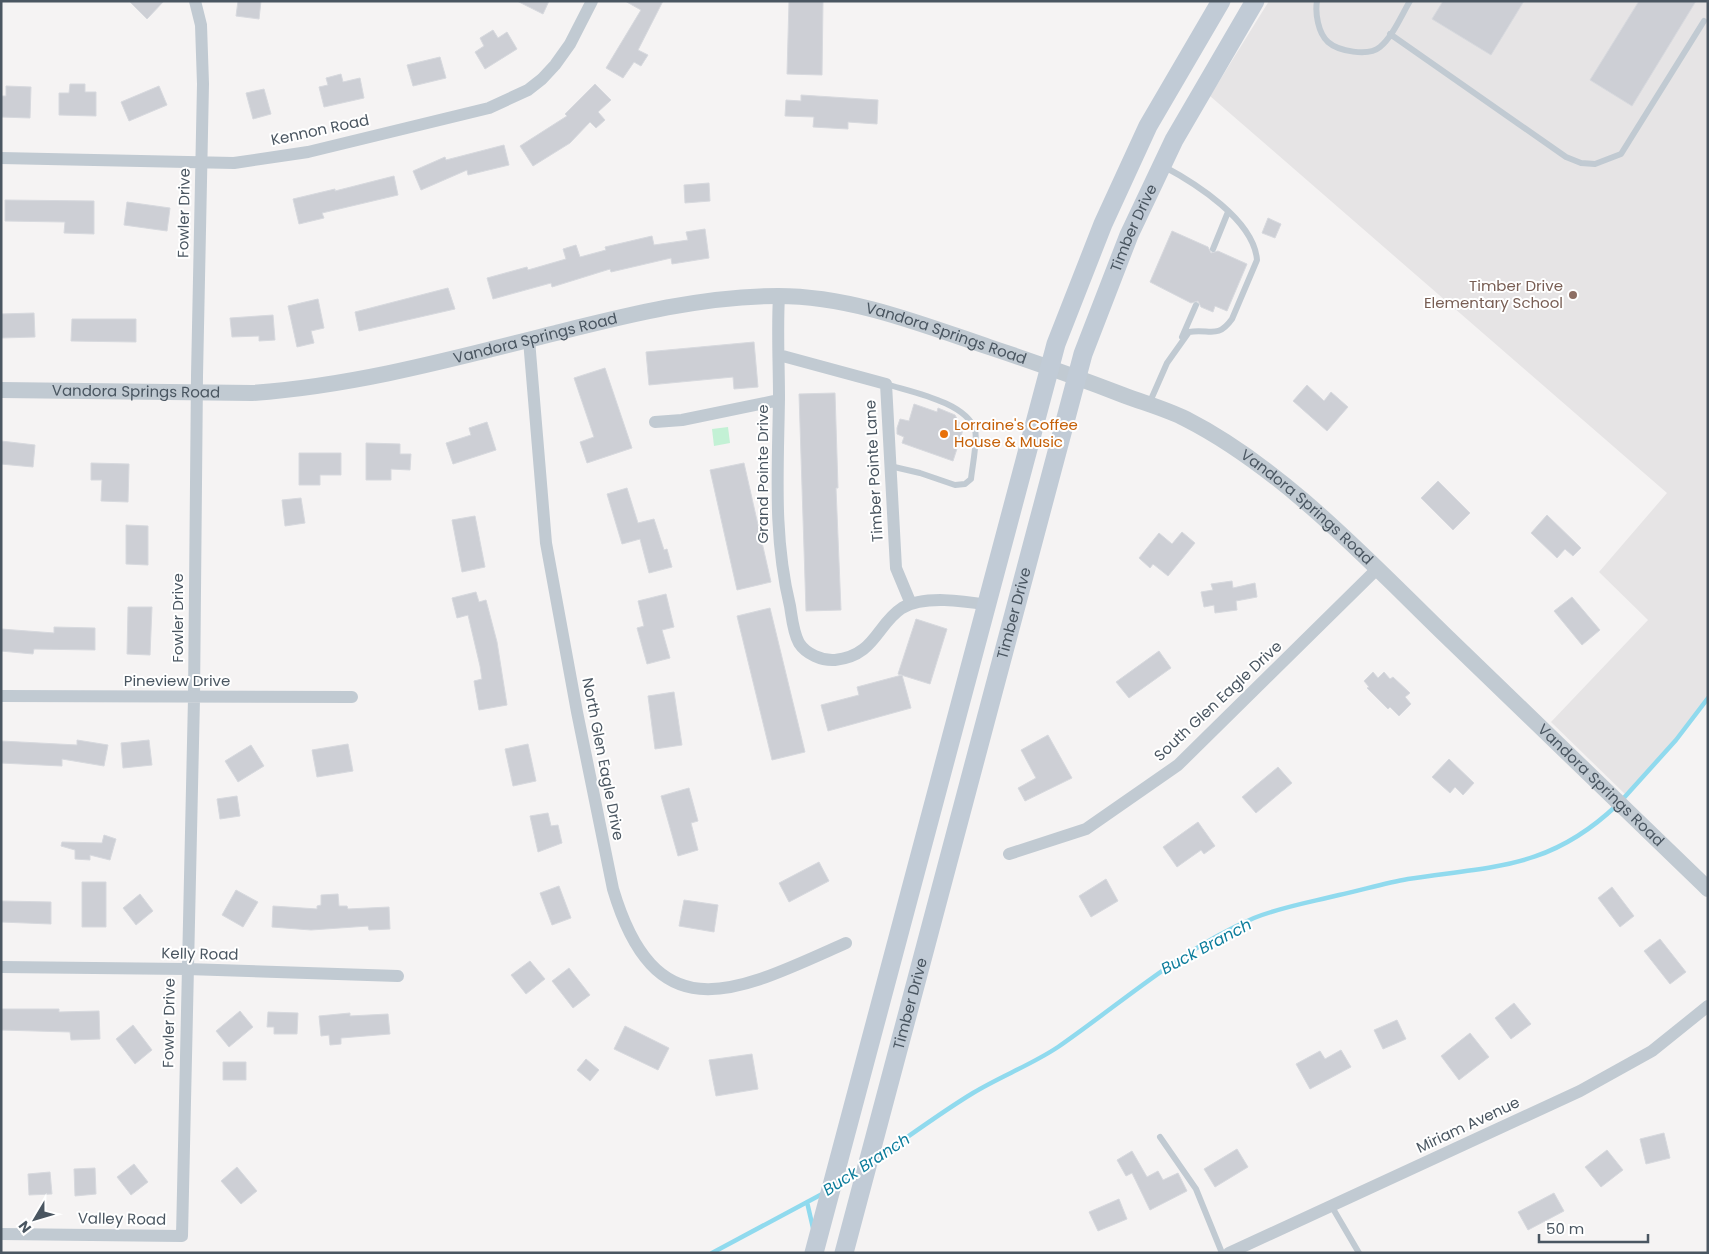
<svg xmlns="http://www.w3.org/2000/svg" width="1709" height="1254" font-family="Poppins,sans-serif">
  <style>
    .education { fill: #e6e4e5 }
    .green { fill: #c3f1d5 }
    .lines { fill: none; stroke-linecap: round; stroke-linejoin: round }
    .stream { stroke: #90daee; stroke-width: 4.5 }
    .building { fill: #cdcfd5; stroke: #d7d9de }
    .service { stroke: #c1cad2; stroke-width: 6 }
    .minor { stroke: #c1cad2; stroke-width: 12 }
    .tertiary { stroke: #c1cad2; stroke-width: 16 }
    .secondary { stroke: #c1cbd6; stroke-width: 19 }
    .education-dot { fill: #8d6e63; stroke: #fff; stroke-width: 2 }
    .food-dot { fill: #e8710a; stroke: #fff; stroke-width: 2 }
    .labels { text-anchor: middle; stroke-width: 4; stroke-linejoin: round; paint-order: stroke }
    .street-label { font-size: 15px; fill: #4a5661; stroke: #fff }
    .education-label { font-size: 15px; fill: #785e54; stroke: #fff; text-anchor: end }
    .food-label { font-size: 15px; fill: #c56008; stroke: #fff; text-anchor: start }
    .water-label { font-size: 16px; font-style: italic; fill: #0c7c9b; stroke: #fff }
  </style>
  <rect width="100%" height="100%" fill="#f5f3f3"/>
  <path class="education" d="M1269 1H1708V698L1676 740 1627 796 1551 722 1648 620 1599 572 1667 493 1210 96Z"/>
  <path class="green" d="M728 427 730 443 714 446 712 429Z"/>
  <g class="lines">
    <path class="stream" d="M1622 800 1676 740 1708 698
      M876 1159C908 1137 940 1113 973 1093 1001 1076 1031 1065 1058 1047 1123 1002 1181 949 1254 918 1281 907 1311 902 1339 895 1362 890 1385 883 1408 879 1494 866 1550 869 1617 805
      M839 1184 859 1170
      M807 1202 813 1228
      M712 1253 824 1193"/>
  </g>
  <path class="building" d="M129 1H164L147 19Z
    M238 1H261L259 19 236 16Z
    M517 1H549L543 14Z
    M625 1H663L638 50 648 55 641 66 634 62 623 78 606 68 641 10Z
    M789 1H823L822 75 787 74Z
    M1443 1H1524L1491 55 1432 19Z
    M1639 1H1696L1632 106 1590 80Z
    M493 30 498 38 507 32 517 49 485 69 475 52 484 46 480 38Z
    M440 57 446 78 413 86 407 65Z
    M341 74 343 82 360 78 364 98 324 107 319 87 328 85 326 78Z
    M70 84H85V92H96V116L59 115V93H69Z
    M595 84 611 100 598 112 605 120 596 128 590 122 570 143 533 166 520 146 567 116 565 114Z
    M6 86 31 87 30 118 1 117V96H6Z
    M159 86 167 105 129 121 121 102Z
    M264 89 271 114 253 119 246 93Z
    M801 95 878 100 877 124 848 122V129L813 127 814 117 785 116 786 100 801 101Z
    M504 145 509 165 468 175 467 170 421 190 413 171 445 157 446 160Z
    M394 176 398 195 322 213 324 218 299 224 293 199 335 189V191Z
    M709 183 710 201 685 203 684 185Z
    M5 200 94 201V234L64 233 65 222 5 221Z
    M127 202 170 208 167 231 124 225Z
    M1268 218 1281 224 1275 238 1262 233Z
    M705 229 709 258 672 264 671 258 611 272 610 269 552 287 551 283 493 299 487 278 527 267 528 270 566 259 563 249 576 245 580 257 606 250 605 247 652 236 654 245 688 240 686 232Z
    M1172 231 1208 247 1211 253 1218 251 1247 264 1227 311 1215 306 1213 312 1201 307 1198 301 1191 303 1150 282Z
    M448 288 455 309 359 331 355 312Z
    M318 299 324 328 311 331 314 343 297 347 288 306Z
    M34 313 35 337 1 338V314Z
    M273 315 275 340 259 341V336L232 337 230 318Z
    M72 319H136V342L71 341Z
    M754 342 758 387 734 389 733 377 649 385 646 352Z
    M605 368 632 448 587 463 580 442 594 437 574 378Z
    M1307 385 1324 401 1331 392 1348 407 1327 431 1293 401Z
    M835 393 838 488H836L841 610 806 611 799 394Z
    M914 404 937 412 938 408 955 415 963 430 953 461 902 443 904 437 897 434V428L900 419 909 421Z
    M487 422 496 450 453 464 446 443 471 435 469 428Z
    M1 441 35 445 33 467 1 464Z
    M366 443 400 444V454H411L410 470 391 469V480H366Z
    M299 453H341V475H320V485H299Z
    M91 463 129 464 128 502 101 501 102 480H91Z
    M744 463 771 582 737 590 710 470Z
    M1438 481 1470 513 1453 530 1421 498Z
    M627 488 638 523 654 519 664 550 667 549 672 567 649 573 640 539 622 544 607 494Z
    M301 498 305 523 285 526 282 500Z
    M1547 515 1581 548 1573 556 1565 549 1557 558 1531 533Z
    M475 516 485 567 462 572 452 520Z
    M126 525 148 526V565L126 564Z
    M1182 532 1195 543 1168 576 1153 564 1150 568 1139 558 1159 533 1172 544Z
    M1232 581 1233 588 1255 583 1257 597 1236 601 1237 610 1215 613 1214 605 1204 607 1201 592 1213 590 1211 584Z
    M476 592 479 602 486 600 497 642 507 705 479 710 474 681 482 679 480 666 468 615 457 618 452 598Z
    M666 594 674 627 662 630 670 658 647 664 637 628 644 626 638 601Z
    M1572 597 1600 630 1582 645 1554 611Z
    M128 607H152L150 655 127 654Z
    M770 608 805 752 772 760 737 616Z
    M916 619 947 629 930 684 898 674Z
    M54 627 95 628V650L34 649 33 654 1 651V629L54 633Z
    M1159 651 1171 668 1129 698 1116 682Z
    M1373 672 1378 678 1384 672 1390 679 1393 677 1410 693 1405 697 1411 704 1399 716 1390 707 1388 709 1367 688 1369 687 1364 681Z
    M902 675 911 708 828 731 821 705 859 695 857 687Z
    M674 692 682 745 655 749 648 696Z
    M1048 735 1072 778 1025 801 1018 788 1036 778 1021 750Z
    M77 740 108 745 104 766 62 759V766L1 763V741L77 745Z
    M149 740 152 765 123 768 121 743Z
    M348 744 353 771 317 777 312 750Z
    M528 744 536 781 513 786 505 749Z
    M251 745 264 766 238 782 225 761Z
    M1449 759 1474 783 1463 795 1455 787 1450 793 1432 777Z
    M1278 767 1292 783 1256 813 1242 797Z
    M689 788 698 821 691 823 698 850 678 856 661 796Z
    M237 796 240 816 220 819 217 799Z
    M548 813 551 826 558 825 562 843 538 852 530 816Z
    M1198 822 1215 846 1204 854 1201 850 1177 867 1163 847Z
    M104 835 116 839 110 860 90 855V860L75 859V850L61 846 62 842 102 843Z
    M819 862 829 881 789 902 779 883Z
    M1106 879 1118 901 1091 917 1079 896Z
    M82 882H106V927H82Z
    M559 886 571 918 552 925 540 893Z
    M1612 887 1634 916 1620 927 1598 898Z
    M236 890 258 902 243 927 222 915Z
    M140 894 153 911 136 925 123 908Z
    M338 894 339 906H347L348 909 389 907 390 929 369 930 368 926 311 930 272 927 273 906 317 909V906L321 905V895Z
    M684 900 718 905 714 932 679 926Z
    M1 901 51 902V924L1 922Z
    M1660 939 1686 972 1670 984 1644 951Z
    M530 961 545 979 526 994 511 975Z
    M569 968 590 995 573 1008 552 981Z
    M1514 1003 1531 1024 1511 1039 1495 1018Z
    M1 1009H59V1012L99 1011 100 1039 71 1040 70 1032 1 1030Z
    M240 1011 253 1027 229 1047 216 1031Z
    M268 1012 298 1013 297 1034H274V1027H267Z
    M350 1013V1016L388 1014 390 1034 341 1038V1044L330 1045 329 1035 321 1036 319 1016Z
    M1397 1020 1406 1039 1383 1049 1374 1030Z
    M133 1025 152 1050 135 1064 116 1039Z
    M625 1026 669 1048 658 1070 614 1049Z
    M1470 1033 1489 1057 1459 1080 1441 1056Z
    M1341 1050 1351 1067 1310 1089 1296 1064 1320 1051 1325 1059Z
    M752 1054 758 1089 716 1096 709 1060Z
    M586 1059 599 1070 590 1081 577 1070Z
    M223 1062H246V1080H223Z
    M1664 1133 1670 1158 1646 1164 1640 1139Z
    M1237 1149 1248 1167 1215 1187 1204 1169Z
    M1607 1150 1623 1170 1601 1187 1585 1167Z
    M1132 1151 1147 1177 1158 1171 1163 1180 1178 1173 1187 1191 1150 1210 1132 1173 1126 1176 1117 1160Z
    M134 1164 148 1182 131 1195 117 1177Z
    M237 1167 257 1191 241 1204 221 1181Z
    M95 1168 96 1194 75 1196 74 1169Z
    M50 1172 52 1194 29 1195 28 1174Z
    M1554 1193 1564 1211 1528 1230 1518 1212Z
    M1119 1199 1127 1219 1098 1231 1089 1212Z"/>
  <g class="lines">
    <path class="service" d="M1317 1C1315 13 1318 33 1328 42 1338 51 1368 57 1380 47 1393 36 1401 16 1410 1
      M1390 34 1566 157 1581 163 1595 164 1621 154 1704 21
      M1213 249 1228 212
      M1182 337 1196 305
      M886 384C911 392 966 402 975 430 978 439 972 468 971 479L965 484 955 485 920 473 890 466
      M1149 404 1167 363 1189 332C1209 328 1217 340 1232 319L1257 260C1254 220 1195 183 1163 166
      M1160 1137 1196 1189 1222 1253
      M1332 1207 1359 1253"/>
    <path class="minor" d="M1 158 234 163 308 152 489 108 528 90 542 79 555 65 570 44 592 1
      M779 296C777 330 779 364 779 398 778 470 773 536 790 606 792 618 793 632 799 643 806 654 822 661 835 660 875 656 877 624 902 608 924 595 964 601 988 605
      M529 340 546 543 577 712 613 889C657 1037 740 990 846 943
      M779 355 886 384 896 568 911 604
      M655 422 682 420 779 400
      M1 696 352 697
      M1009 854 1086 829 1178 765 1377 569
      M1 967 187 969 398 976
      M1 1234 182 1236 194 698 197 376 203 84 201 25 195 1
      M1229 1253 1580 1091 1652 1051 1708 1006"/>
    <path class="tertiary" id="s1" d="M1 390 252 393C355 386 456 358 556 333 628 315 703 296 778 296 851 296 921 324 989 347 1034 362 1079 378 1123 395 1144 403 1166 409 1186 419 1282 468 1366 558 1443 633 1531 718 1620 803 1708 889"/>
    <g class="secondary">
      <path d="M814 1253 1056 344 1103 224 1148 126 1221 1"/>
      <path id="s2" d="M844 1253 1083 354 1129 235 1174 140 1255 1"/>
    </g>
  </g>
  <circle class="education-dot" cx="1573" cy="295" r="5"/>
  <circle class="food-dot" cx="944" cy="434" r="5"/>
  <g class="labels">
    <g class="street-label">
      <text transform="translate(320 130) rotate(-12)" y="5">Kennon Road</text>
      <text transform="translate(184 213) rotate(-89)" y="5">Fowler Drive</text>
      <text dy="5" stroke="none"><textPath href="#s2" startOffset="1066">Timber Drive</textPath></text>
      <text dy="5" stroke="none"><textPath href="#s1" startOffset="960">Vandora Springs Road</textPath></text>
      <text dy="5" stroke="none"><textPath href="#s1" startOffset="540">Vandora Springs Road</textPath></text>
      <text dy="5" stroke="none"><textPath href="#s1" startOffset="135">Vandora Springs Road</textPath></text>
      <text transform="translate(874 471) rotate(-93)" y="5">Timber Pointe Lane</text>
      <text transform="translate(763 474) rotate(-90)" y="5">Grand Pointe Drive</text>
      <text dy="5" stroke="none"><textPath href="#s1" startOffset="1365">Vandora Springs Road</textPath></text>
      <text dy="5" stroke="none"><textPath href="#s2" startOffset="662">Timber Drive</textPath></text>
      <text transform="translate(178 618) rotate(-90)" y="5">Fowler Drive</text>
      <text x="177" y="686">Pineview Drive</text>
      <text transform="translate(1218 701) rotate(-43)" y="5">South Glen Eagle Drive</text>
      <text transform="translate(603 759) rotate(79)" y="5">North Glen Eagle Drive</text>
      <text dy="5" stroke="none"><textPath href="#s1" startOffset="1770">Vandora Springs Road</textPath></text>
      <text transform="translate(200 954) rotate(1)" y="5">Kelly Road</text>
      <text dy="5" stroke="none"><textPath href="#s2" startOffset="258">Timber Drive</textPath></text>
      <text transform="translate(169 1023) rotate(-89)" y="5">Fowler Drive</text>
      <text transform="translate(1468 1125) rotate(-25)" y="5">Miriam Avenue</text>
      <text transform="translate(122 1219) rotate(1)" y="5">Valley Road</text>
    </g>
    <g class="education-label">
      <text x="1563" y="291">Timber Drive<tspan x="1563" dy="17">Elementary School</tspan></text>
    </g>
    <g class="food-label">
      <text x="954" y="430">Lorraine's Coffee<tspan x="954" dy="17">House &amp; Music</tspan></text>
    </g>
    <g class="water-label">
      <text transform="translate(1206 946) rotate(-28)" y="6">Buck Branch</text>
      <text transform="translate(866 1164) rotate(-33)" y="6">Buck Branch</text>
    </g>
  </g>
  <rect width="1709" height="1254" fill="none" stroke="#4a5661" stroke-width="5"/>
  <g transform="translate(35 1219) rotate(232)" stroke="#ffffff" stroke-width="4" paint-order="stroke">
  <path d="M0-4L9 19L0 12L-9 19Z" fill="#4a5661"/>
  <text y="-8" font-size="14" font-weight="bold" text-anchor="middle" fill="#4a5661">N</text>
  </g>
  <path d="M1539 1234v8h109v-8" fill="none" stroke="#4a5661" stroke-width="2.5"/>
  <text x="1546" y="1234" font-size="15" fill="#4a5661" stroke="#ffffff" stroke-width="4" paint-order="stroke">50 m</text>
</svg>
